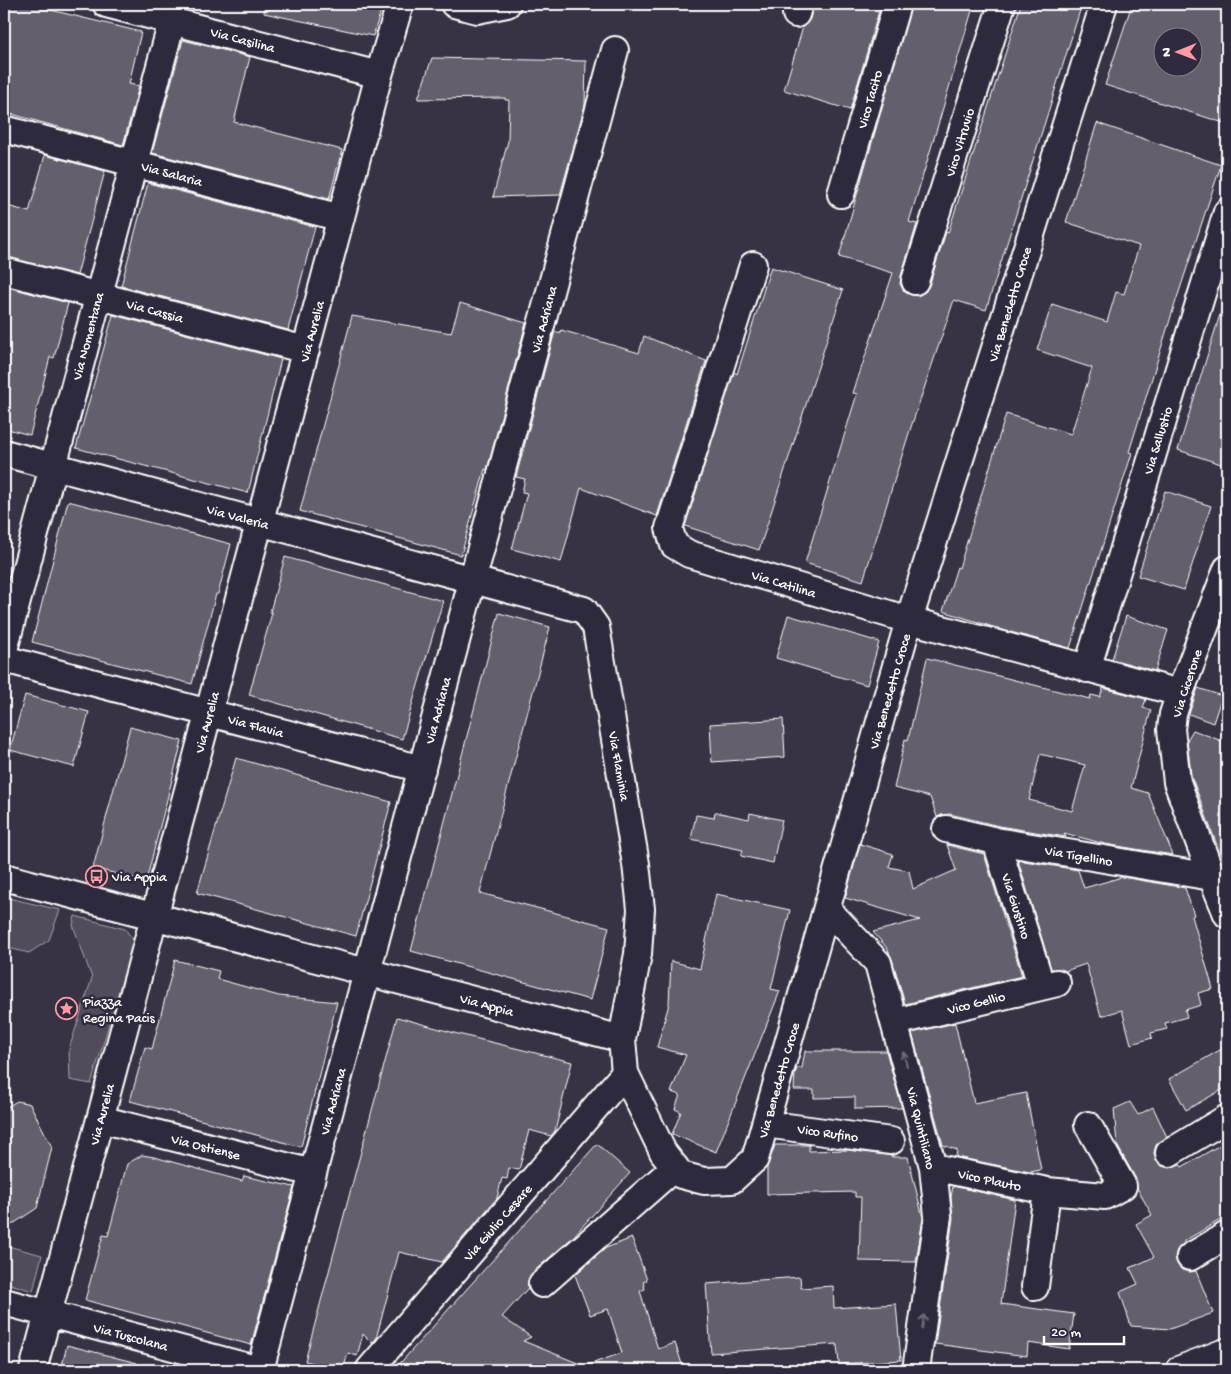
<svg xmlns="http://www.w3.org/2000/svg" width="1231" height="1374" font-family="'Gochi Hand',sans-serif">
  <style>
    .green { fill: #514c5c; stroke: #a8a6ae }
    .building { fill: #635f6d; stroke: #fff; fill-rule: evenodd }
    .lines { fill: none; stroke-linecap: round; stroke-linejoin: round }
    .minor-casing { stroke: #fff; stroke-width: 30 }
    .tertiary-casing { stroke: #fff; stroke-width: 31 }
    .minor { stroke: #2f2a3d; stroke-width: 26 }
    .tertiary { stroke: #2f2a3d; stroke-width: 28 }
    .oneway { stroke: #6d6a77 }
    .labels { text-anchor: middle; stroke-width: 5; stroke-linejoin: round; paint-order: stroke }
    .street-label { font-size: 14px; fill: #fff; stroke: #2f2a3d }
    .poi-label { font-size: 14px; fill: #fff; stroke: #2f2a3d; text-anchor: start }
  </style>
  <rect width="100%" height="100%" fill="#373345"/>
  <filter id="ink" filterUnits="userSpaceOnUse"><feTurbulence type="fractalNoise" baseFrequency=".02" numOctaves="2"/><feDisplacementMap in="SourceGraphic" scale="10" xChannelSelector="R" yChannelSelector="G"/><feConvolveMatrix kernelMatrix="1 2 1 2 8 2 1 2 1" color-interpolation-filters="sRGB"/></filter>
  <g filter="url(#ink)">
    <path class="green" d="M4 897 60 910 49 940 29 953 4 947Z
      M75 916 125 929 134 941 91 1084 70 1080 69 1049 92 978 73 925Z
      M4 1245 42 1255 33 1291 4 1282Z"/>
    <path class="building" d="M4 4H26L141 32 129 84 139 86 123 145 4 112Z
      M265 4H383L373 36 264 13Z
      M814 4H881L850 110 784 90 803 27 810 19Z
      M912 4H974L909 222 917 224 901 276 900 284 904 291 911 295 918 296 925 292 929 286 946 232 948 233 1021 4H1082L986 310 954 300 909 433 863 581 805 563 857 394 853 393 893 273 839 257Z
      M1132 4H1227V124L1105 85ZM1164 38H1194V68H1164Z
      M183 40 250 57 234 122 342 150 329 199 152 153Z
      M432 58 586 61 585 105 560 195 493 197 508 141 509 100H505V98L418 99Z
      M1097 123 1221 165 1173 310 1129 452 1132 453 1070 648 1003 630 943 611 957 567 959 568 1006 414 1071 434 1092 368 1037 350 1052 304 1107 322 1116 292 1124 294 1139 246 1066 222Z
      M45 155 105 171 77 275 4 256V205L29 212Z
      M148 183 315 227 288 330 121 286Z
      M771 267 843 290 759 550 685 526 734 372 737 374Z
      M4 286 68 303 54 358 50 357 30 435 4 428Z
      M460 303 526 323 487 470 485 469 461 555 300 511 352 316 451 333Z
      M1222 308 1227 309V466L1178 450Z
      M113 315 281 359 248 493 76 448Z
      M561 330 639 353 644 336 706 361 657 516 581 488 561 562 512 549 527 493 522 492 525 479 516 477 555 331 560 333Z
      M1165 491 1211 506 1184 590 1138 576Z
      M68 501 231 544 218 594H216L192 684 32 642Z
      M285 557 443 601 402 739 249 695 272 613 270 612Z
      M499 613 550 627 480 893 609 927 590 1000 411 951Z
      M788 615 879 642 867 685 776 658Z
      M1126 616 1168 630 1155 671 1112 659Z
      M927 658 1090 699 1091 695 1100 697 1103 688 1146 699 1143 708 1151 710 1131 788 1148 793 1173 855 1105 844 1064 833 1066 837 999 826 950 814 942 815 937 817 930 797 894 788 905 739 908 740ZM1040 754 1085 765 1072 811 1029 800Z
      M1198 688 1222 696 1213 723 1189 714Z
      M25 695 89 712 74 767 10 750Z
      M783 719 785 757 712 762 710 724Z
      M130 727 182 741 146 881 93 868Z
      M1193 730 1227 743V867H1225L1191 775 1187 740Z
      M236 758 391 802 356 936 197 893Z
      M715 812 749 819 750 813 782 820 773 863 741 856 743 850 691 839 696 815 714 818Z
      M860 844 893 854 889 867 909 871 913 889 956 870 947 845 984 854 1022 976 905 1004 892 959 887 948 873 932 920 920 845 898Z
      M1018 860 1078 870 1084 888 1122 877 1185 888 1194 915 1192 916 1213 989 1198 993 1201 1005 1185 1010 1187 1017 1165 1023 1167 1029 1151 1033 1152 1038 1131 1044 1122 1010 1101 1016 1086 964 1065 971 1061 969H1051Z
      M716 894 790 910 771 989 780 991 716 1152 672 1134 681 1112 675 1109 680 1095 671 1092 686 1055 657 1047 669 1004 671 961 700 969Z
      M175 960 219 971 217 979 279 996 337 1002 301 1147 130 1101 145 1047 152 1049Z
      M397 1017 458 1034 572 1062 555 1131 551 1136 529 1130 519 1170 509 1168 507 1179 502 1178 497 1198 442 1262 399 1252 376 1339 372 1343 363 1334 357 1356 348 1353 343 1370H339L305 1361Z
      M955 1023 974 1103 1026 1093 1041 1170 1030 1172 956 1157 957 1150 943 1145 912 1033Z
      M1227 1046V1087L1186 1110 1169 1079Z
      M805 1051H886L902 1108 855 1109V1097L814 1098V1090H794L795 1074 797 1068H802Z
      M17 1101 30 1104 52 1147 37 1208 4 1230V1109Z
      M1130 1102 1138 1115 1153 1107 1167 1137 1156 1145 1154 1153 1156 1161 1162 1166 1170 1168 1180 1164 1182 1167 1227 1141V1216L1184 1241V1243L1177 1250 1175 1257 1177 1264 1182 1270 1190 1272 1196 1271 1213 1313 1170 1329 1131 1326 1120 1292 1138 1284 1130 1268 1154 1257 1136 1224 1152 1215 1137 1188 1136 1179 1117 1145 1114 1109Z
      M597 1144 630 1173 572 1238 532 1273 528 1280V1288L502 1317 531 1337 523 1341 585 1366 622 1353 608 1309 590 1315 575 1275 606 1248 632 1238 647 1280 643 1282 645 1289 640 1291 658 1349 675 1343 684 1370H394Z
      M775 1145H809V1151L848 1150 892 1156V1157H908L923 1218 916 1262 859 1261 861 1197H855V1192L767 1194V1167Z
      M142 1155 154 1157 242 1181 244 1176 294 1187 251 1345 85 1300 103 1235 108 1236 127 1164Z
      M953 1186 1015 1200 1001 1304 1074 1314 1069 1349 1028 1343 1027 1356 935 1344 953 1218 951 1197Z
      M800 1277 801 1288 833 1286 834 1308 896 1304 901 1360 839 1364 837 1344 711 1353 706 1284Z
      M67 1345 137 1363 136 1370H61Z"/>
    <g class="lines">
      <defs>
        <path id="minor" d="M106 4 379 75
          M454 4 477 10 507 4
          M796 14 799 4
          M4 129 341 218
          M841 194 897 4
          M753 265 669 528 674 545 689 554 909 620 1180 693
          M4 271 306 350
          M915 281 1002 4
          M4 453 584 610 596 627 636 864 641 909 638 954 622 1039 625 1073 663 1152 681 1175 704 1181 732 1180 755 1159 909 620 1104 4
          M1227 569 1180 693 1173 714 1171 729 1177 782 1212 877 1227 914
          M4 650 172 21
          M4 659 422 769
          M1087 669 1227 212
          M946 829 996 841 1212 877
          M996 841 1037 972
          M4 877 622 1039
          M827 909 878 963 933 1167 938 1216 916 1370
          M895 1022 1057 983
          M100 1119 313 1173
          M765 1124 891 1141
          M1169 1153 1227 1118
          M933 1167 1047 1191 1105 1196 1123 1186 1088 1125
          M1190 1257 1227 1235
          M542 1284 675 1167
          M1035 1287 1047 1191
          M4 1302 259 1370
          M33 1370 379 75 400 4
          M260 1370 615 50
          M369 1370 625 1073"/>
        <path id="tertiary" d="M1180 1370 1227 1352"/>
      </defs>
      <use href="#minor" class="minor-casing"/>
      <use href="#tertiary" class="tertiary-casing"/>
      <use href="#minor" class="minor"/>
      <use href="#tertiary" class="tertiary"/>
    </g>
    <defs><path id="oneway-shaft" d="M-6 0H5M1.5-3L5.5 0L1.5 3" fill="none" stroke-width="1.6" stroke-linecap="round" stroke-linejoin="round" transform="scale(1.25)"/></defs>
    <g class="oneway">
      <use href="#oneway-shaft" transform="translate(905 1059) rotate(-105)"/>
      <use href="#oneway-shaft" transform="translate(923 1322) rotate(-82)"/>
    </g>
  </g>
  <defs>
    <symbol id="bus-ring" viewBox="-11 -11 22 22"><circle r="9.5" fill="#2f2a3d" stroke="#ff9aa2" stroke-width="1.5"/><path d="M-5-6H5V4H4V6H2V4H-2V6H-4V4H-5ZM-3.5-4V0h7V-4ZM-3.5 1.2v1.5H-2V1.2ZM2 1.2v1.5H3.5V1.2Z" fill="#ff9aa2"/></symbol>
    <symbol id="sight-ring" viewBox="-11 -11 22 22"><circle r="9.5" fill="#2f2a3d" stroke="#ff9aa2" stroke-width="1.5"/><path d="M0-6L1.8-2.2L6-1.7L2.9 1.2L3.7 5.4L0 3.3L-3.7 5.4L-2.9 1.2L-6-1.7L-1.8-2.2Z" fill="#ff9aa2"/></symbol>
  </defs>
  <g fill-rule="evenodd">
    <use href="#bus-ring" x="84" y="864" width="25" height="25"/>
    <use href="#sight-ring" x="54" y="996" width="25" height="25"/>
  </g>
  <g class="labels">
    <g class="street-label">
      <text transform="translate(243 39) rotate(15)" y="5">Via Casilina</text>
      <text transform="translate(869 99) rotate(-74)" y="5">Vico Tacito</text>
      <text transform="translate(959 142) rotate(-73)" y="5">Vico Vitruvio</text>
      <text transform="translate(172 173) rotate(15)" y="5">Via Salaria</text>
      <text transform="translate(1009 304) rotate(-73)" y="5">Via Benedetto Croce</text>
      <text transform="translate(155 310) rotate(15)" y="5">Via Cassia</text>
      <text transform="translate(543 319) rotate(-75)" y="5">Via Adriana</text>
      <text transform="translate(311 331) rotate(-75)" y="5">Via Aurelia</text>
      <text transform="translate(87 336) rotate(-75)" y="5">Via Nomentana</text>
      <text transform="translate(1157 440) rotate(-73)" y="5">Via Sallustio</text>
      <text transform="translate(238 516) rotate(15)" y="5">Via Valeria</text>
      <text transform="translate(784 583) rotate(17)" y="5">Via Catilina</text>
      <text transform="translate(1186 683) rotate(-72)" y="5">Via Cicerone</text>
      <text transform="translate(889 691) rotate(-74)" y="5">Via Benedetto Croce</text>
      <text transform="translate(437 710) rotate(-75)" y="5">Via Adriana</text>
      <text transform="translate(206 722) rotate(-75)" y="5">Via Aurelia</text>
      <text transform="translate(256 725) rotate(15)" y="5">Via Flavia</text>
      <text transform="translate(620 766) rotate(80)" y="5">Via Flaminia</text>
      <text transform="translate(1079 855) rotate(10)" y="5">Via Tigellino</text>
      <text transform="translate(1017 906) rotate(72)" y="5">Via Giustino</text>
      <text transform="translate(976 1002) rotate(-14)" y="5">Vico Gellio</text>
      <text transform="translate(487 1004) rotate(15)" y="5">Via Appia</text>
      <text transform="translate(778 1080) rotate(-74)" y="5">Via Benedetto Croce</text>
      <text transform="translate(332 1101) rotate(-75)" y="5">Via Adriana</text>
      <text transform="translate(101 1114) rotate(-75)" y="5">Via Aurelia</text>
      <text transform="translate(922 1128) rotate(76)" y="5">Via Quintiliano</text>
      <text transform="translate(828 1132) rotate(8)" y="5">Vico Rufino</text>
      <text transform="translate(206 1146) rotate(14)" y="5">Via Ostiense</text>
      <text transform="translate(990 1179) rotate(12)" y="5">Vico Plauto</text>
      <text transform="translate(497 1222) rotate(-49)" y="5">Via Giulio Cesare</text>
      <text transform="translate(131 1336) rotate(15)" y="5">Via Tuscolana</text>
    </g>
    <g class="poi-label">
      <text x="112" y="881">Via Appia</text>
      <text x="83" y="1006">Piazza<tspan x="83" dy="16">Regina Pacis</tspan></text>
    </g>
  </g>
  <rect width="1231" height="1374" fill="none" stroke="#2f2a3d" stroke-width="20"/>
  <rect x="10" y="10" width="1211" height="1354" fill="none" stroke="#fff" stroke-width="2" filter="url(#ink)"/>
  <g transform="translate(1178 52) rotate(269)"><circle r="24" fill="#2f2a3d" stroke="#827f8b"/>
  <path d="M0-4L9 19L0 12L-9 19Z" fill="#ff9aa2"/>
  <text y="-8" font-size="14" font-weight="bold" text-anchor="middle" fill="#ffffff">N</text>
  </g>
  <path d="M1044 1336v8h80v-8" fill="none" stroke="#ffffff" stroke-width="2.5"/>
  <text x="1051" y="1336" font-size="15" fill="#ffffff" stroke="#2f2a3d" stroke-width="4" paint-order="stroke">20 m</text>
</svg>
